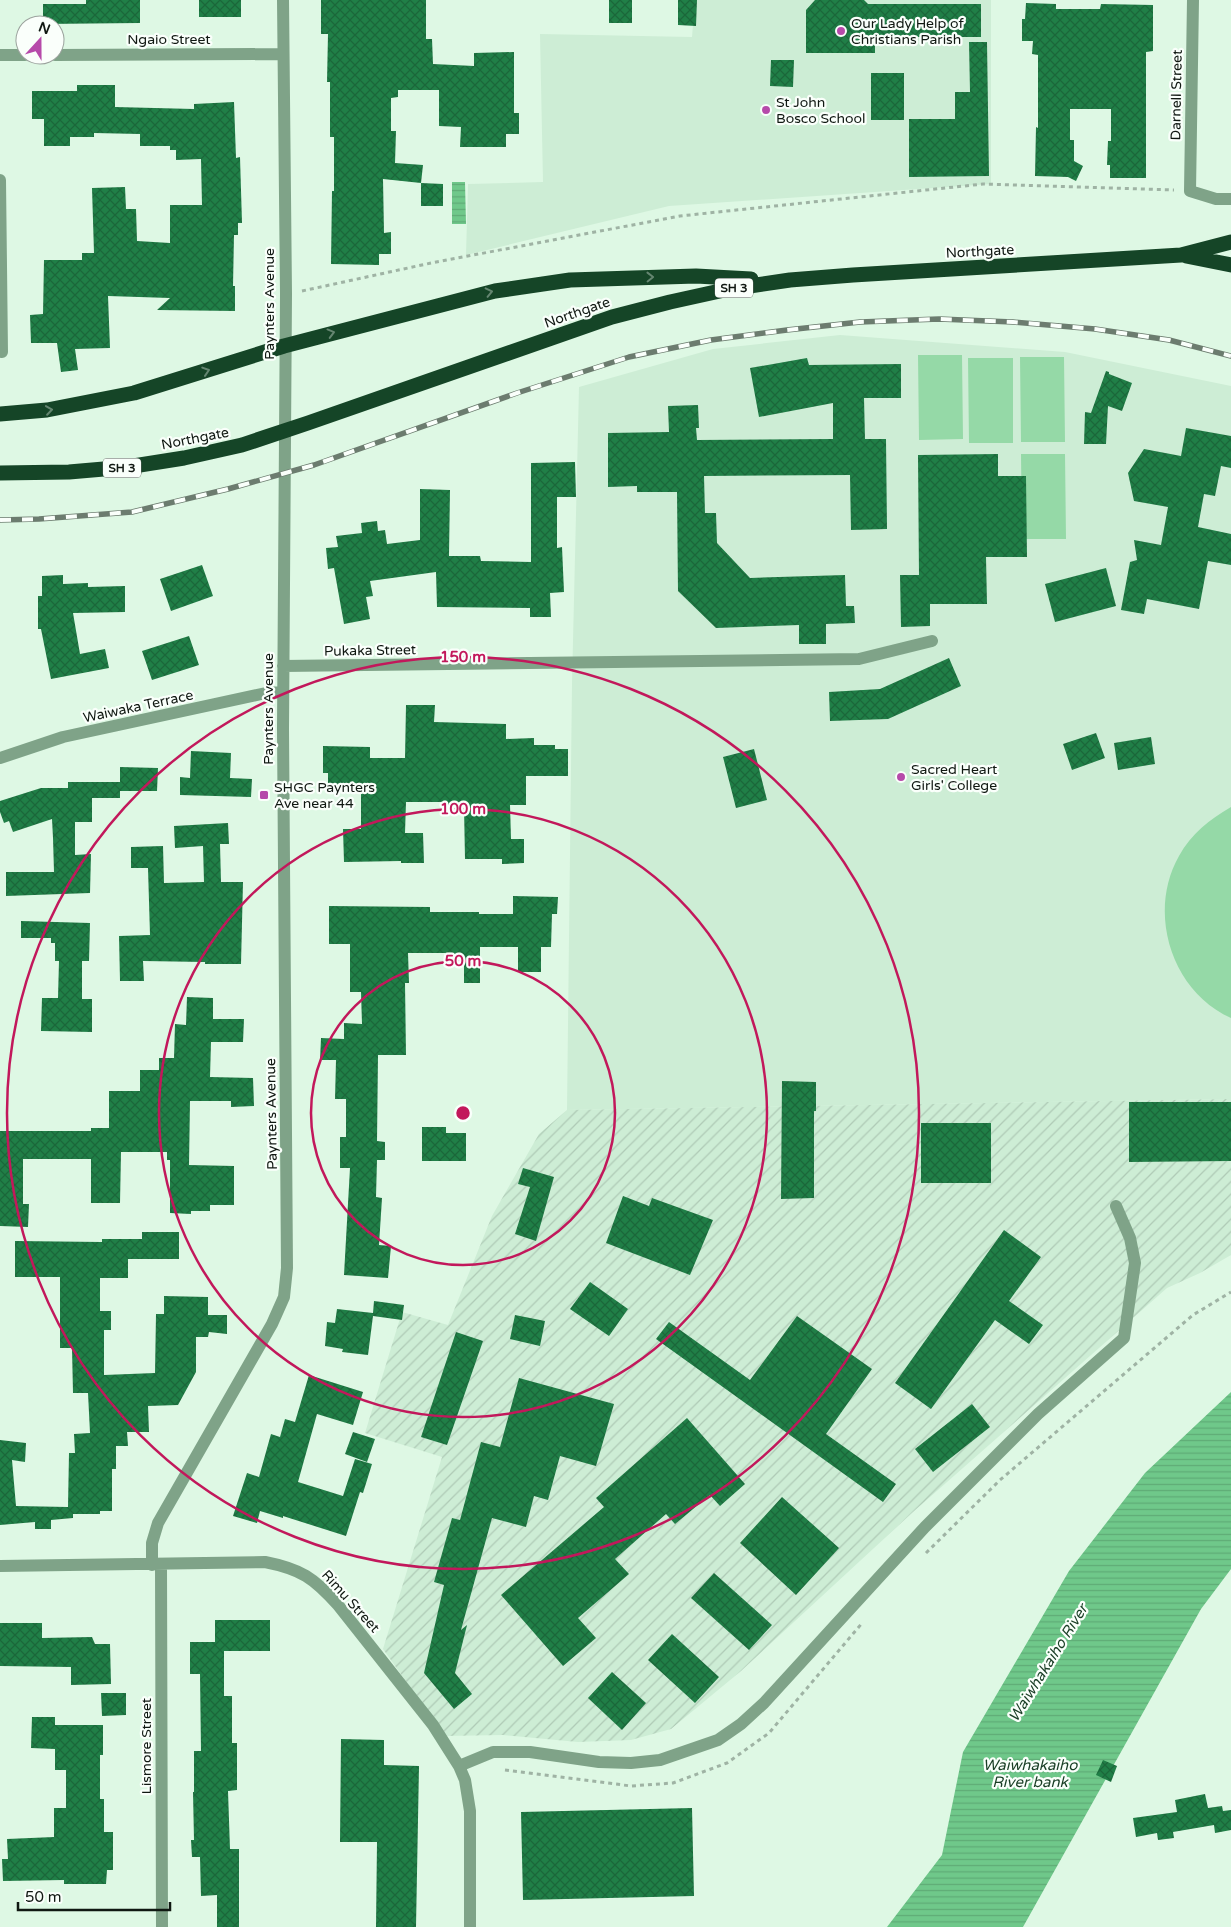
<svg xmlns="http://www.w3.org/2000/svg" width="1231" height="1927" font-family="'Varela Round',sans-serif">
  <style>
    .built { fill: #cdedd5 }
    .industrial { fill: url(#industrial-furrows) }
    .pitch { fill: #95d9a7 }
    .water { fill: url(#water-rules) }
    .building { fill: url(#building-cross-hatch) }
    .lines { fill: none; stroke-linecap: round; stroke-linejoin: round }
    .path { stroke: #9fb3a4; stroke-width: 3; stroke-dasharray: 4 4; stroke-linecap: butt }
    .minor { stroke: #7fa388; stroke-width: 12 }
    .highway { stroke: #154527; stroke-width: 15 }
    .rail-casing { stroke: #6c7c6f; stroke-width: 5.5 }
    .rail { stroke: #fafffb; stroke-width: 4; stroke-dasharray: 11; stroke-linecap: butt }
    .oneway { stroke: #658671 }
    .ring { fill: none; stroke: #c2185b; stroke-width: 2.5 }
    .poi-dot { fill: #b64aaa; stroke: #fafffb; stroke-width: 2 }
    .labels { text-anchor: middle; stroke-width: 4.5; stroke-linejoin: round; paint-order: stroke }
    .shield { fill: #fafffb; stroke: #565d58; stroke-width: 1 }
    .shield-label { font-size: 12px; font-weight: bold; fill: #101812 }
    .poi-label { font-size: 14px; fill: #101812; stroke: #fafffb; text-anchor: start }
    .street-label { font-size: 14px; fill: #101812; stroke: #fafffb }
    .water-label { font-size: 15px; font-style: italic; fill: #193e25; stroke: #fafffb }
    .centre { fill: #c2185b; stroke: #fafffb; stroke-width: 2.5 }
    .ring-label { font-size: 15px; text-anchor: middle; font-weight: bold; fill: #c2185b; stroke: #fafffb; stroke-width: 4.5; stroke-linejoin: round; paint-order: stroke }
  </style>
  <defs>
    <pattern id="industrial-furrows" width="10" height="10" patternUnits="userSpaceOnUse" patternTransform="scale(1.25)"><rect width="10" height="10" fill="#cdedd5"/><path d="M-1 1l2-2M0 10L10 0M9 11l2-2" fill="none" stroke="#afcab6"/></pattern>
    <pattern id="water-rules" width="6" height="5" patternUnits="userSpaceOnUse" patternTransform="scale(1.25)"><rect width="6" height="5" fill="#6fc88a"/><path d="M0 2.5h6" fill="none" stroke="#5fab76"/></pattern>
    <pattern id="building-cross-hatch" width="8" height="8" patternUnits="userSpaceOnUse" patternTransform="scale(1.25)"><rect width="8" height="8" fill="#207f47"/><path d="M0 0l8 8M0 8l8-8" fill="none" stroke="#1b673a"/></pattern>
  </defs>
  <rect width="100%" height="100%" fill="#def8e4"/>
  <path class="built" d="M695 0H991V184L669 206 466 255 468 184 543 182 540 34 692 37Z
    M840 335 1065 352 1231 386V1099L567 1110 572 684 579 387 713 349Z"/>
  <path class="industrial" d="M1231 1099V1255L1200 1273 1167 1288 913 1512 741 1671 671 1729 631 1740 578 1742 503 1735 445 1736 383 1649 442 1457 365 1433 402 1312 448 1325 492 1216 539 1134 567 1110Z"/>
  <path class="pitch" d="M918 355H962L963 439 919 440Z
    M1020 357H1064L1065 442H1021Z
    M968 358H1013V443H969Z
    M1021 454H1065L1066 539H1022Z
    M1231 807V1018C1171 991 1147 912 1179 856 1191 834 1210 819 1231 807Z"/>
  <path class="water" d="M452 182H465L466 224H452Z
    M1231 1392V1569L1201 1609 1023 1927H887L942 1855 963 1752 1069 1571 1145 1473Z"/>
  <path class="building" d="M86 0H140V23L43 24V4H86Z
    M199 0H241V17H199Z
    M321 0H426V39H432L433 64 474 66V53L514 52V113H519V134H506V147H460L461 127 439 126V90H398V97L391 98V131H396L395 163 423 165 421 183 383 179 384 233 391 232V254H379V265L331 264 332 191H334V137H330V82H327L328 34H321Z
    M609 0H632V23H609Z
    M678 0H697L696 26 678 25Z
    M815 0H864L868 4H981V37H875V53H806V10Z
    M1026 3 1056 4V9H1100L1101 4 1153 5V51L1146 52V178H1110V165H1107L1108 141H1111V109H1070V140H1074V161L1083 166 1076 181 1068 177 1035 176 1036 127 1038 128V55L1032 54 1033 41H1022V19H1025Z
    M969 42H987L989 176 909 177V119H955V92H970Z
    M771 60H794L793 87 770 86Z
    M871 73H904V120H871Z
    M77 85H115V107L194 109V104L234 102 236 158 240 157 242 223H238V235H234L233 286H235V311L157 310 170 298 108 296 110 348 75 349 78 370 61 372 57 343H31L30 315 43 314 44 260H82V253H94L92 188 125 187 126 209H136L137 241 170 243V205H202L201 159 176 160V150H170V146H140V134L94 133V137H70V146H44V119H32V91H77Z
    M421 183 443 184V206H421Z
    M807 358 809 365 901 364V398H864L865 439H886L887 529 851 530 850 475 704 476 705 513H716L717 543 750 578 845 575 846 606H854L855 623 826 624V644H799V625L716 628 678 591 677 492H637V486L608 487V433L669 432 668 406 698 405 699 428H696L697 440 833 439V403L759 417 750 368Z
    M1106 371 1109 372V374L1132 383 1122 411 1108 406 1106 444H1084L1085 412 1091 413Z
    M1186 428 1231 436V468L1221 466 1215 496 1204 494 1198 527 1231 534V565L1208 561 1199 609 1147 599 1144 614 1121 610 1130 562 1137 560 1134 540 1161 545 1168 507 1134 501 1128 473 1144 449 1181 456Z
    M998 454V476H1026L1027 557H986L987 604H930V626L901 627 900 575H919L918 455Z
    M575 462 576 497H557V548L562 547 564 592 550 593 551 617H530V608L437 607 436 572 370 581 373 596 366 597 370 619 344 624 334 568 328 569 326 548 338 547 336 536 362 533 361 523 377 521 378 531 385 530 387 544 420 540V489L450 490 449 556H480L481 561 531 562V463Z
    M202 565 213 596 171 611 160 579Z
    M1106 568 1116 606 1055 622 1045 584Z
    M63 575V584L88 583V587L125 586V612L73 613 80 654 105 649 109 668 51 679 41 629H38V596H42V576Z
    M189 636 199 665 152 680 142 651Z
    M949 658 961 686 888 719 830 721 829 692 880 689Z
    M406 705H435L434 722 506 724V739L534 738V745H555V749H568V776H526V805H510L511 839H524V863L502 864V859H465L464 807H448V802H406L405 833H423L424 863H401V861L344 862 343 829H361V792H333L334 784H328V773H323V746L370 747V758H405Z
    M1096 733 1105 758 1072 770 1063 744Z
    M1151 737 1155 764 1118 770 1114 743Z
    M754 749 767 800 736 808 723 757Z
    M191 751 231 753 230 778 252 779 251 797 180 795V777L190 778Z
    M120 767 158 768 157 791H120V798H92V822H75V855L91 854 90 893 6 896V872H54L53 838 52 819 13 832 9 821 4 823 0 812V801L41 788H68V782H120Z
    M228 823 229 844H220L221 882H243L241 964H205V962L143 961 144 981H120L119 936 150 935 148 868H131V847L163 846 164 883 204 882 203 846 175 848 174 826Z
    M513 896 558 897 557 914H552L551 947H541V972H518V947H480V983H464V956L445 957V953H408L409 983H405L406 1055H378L377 1141 385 1142V1160H377L376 1197 382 1198 379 1245 391 1246 388 1278 344 1275 350 1168H340V1137H346V1099H335L336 1060H320L321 1038 344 1039V1023L362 1024 361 992H350V944H329V906L430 907V912H479V914H513Z
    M21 921 90 923 89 961H82V999H92V1032L41 1031 42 998H58L59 961H55V943H51V938H21Z
    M187 997 213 998V1019H244L243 1042H211L210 1077 253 1078 254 1106 231 1107V1101H190L189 1165 234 1166V1205H210V1211H191V1214L170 1213V1160H167V1152H121L120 1203H91V1159H23V1204H29L28 1227 0 1226V1131H91V1128H109V1091H140V1070H159V1058H174L175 1024 186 1025Z
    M782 1081 816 1082V1111H814V1198L781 1199Z
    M1129 1102H1231V1161L1129 1162Z
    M921 1123H991V1183H921Z
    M422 1127H446V1133H466V1161H422Z
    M523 1168 554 1177 536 1241 515 1234 530 1187 518 1184Z
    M623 1196 649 1206 652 1198 713 1220 690 1275 606 1243Z
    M1004 1230 1041 1257 1009 1301 1043 1325 1029 1344 995 1320 931 1409 895 1383Z
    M142 1232H179V1259H128V1278H100V1311H111V1330H104V1375L155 1373 156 1314H164V1296L208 1297V1315H227V1334L209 1332 208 1337H196V1372L178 1405 148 1406 149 1432H127L128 1446H116V1469H112V1511H100V1514H73V1518L51 1520V1529H35V1522L0 1525V1459H4H0V1440L26 1443 25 1462 12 1460 16 1506 68 1507 69 1453H75L74 1434 90 1433 88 1393H73L72 1348H60V1277H15V1241L102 1242V1239H142Z
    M590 1282 628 1309 609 1336 570 1309Z
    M374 1301 404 1305 402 1320 373 1316 368 1355 342 1352 343 1349 325 1346 327 1322 335 1323 337 1309 373 1313Z
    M515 1315 545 1321 540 1346 510 1339Z
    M797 1316 872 1369 826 1434 896 1484 883 1502 656 1339 669 1322 750 1380Z
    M456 1332 483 1341 447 1445 421 1437Z
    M309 1375 363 1392 353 1425 317 1414 298 1482 343 1496 355 1459 372 1464 363 1493 360 1492 346 1536 283 1516V1518L260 1511 257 1523 233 1516 247 1473 259 1477 271 1434 280 1437 285 1419 295 1422Z
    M519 1378 614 1404 596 1466 560 1456 548 1500 534 1496 526 1527 492 1518 461 1630 467 1625 455 1673 472 1694 454 1709 424 1673 444 1585 434 1582 452 1518 460 1520 481 1442 500 1447Z
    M972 1404 990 1427 933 1472 915 1449Z
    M687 1418 745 1484 720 1506 710 1495 675 1524 666 1514 615 1559 629 1574 578 1618 596 1638 563 1666 501 1595 604 1507 596 1498Z
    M353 1432 375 1439 367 1462 345 1454Z
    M782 1497 839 1548 796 1595 740 1543Z
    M714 1573 772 1625 749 1650 691 1598Z
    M215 1620H270V1651H224V1696H232V1743H237V1790L228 1791 230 1849H239V1927H217V1895L201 1896 200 1857H192L191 1840H194L193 1792H194V1751H201L200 1674H190V1642H215Z
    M0 1623H42V1638L92 1637 95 1644H110L111 1684 71 1685V1667L0 1666Z
    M672 1634 719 1677 695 1703 648 1660Z
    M612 1672 646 1703 622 1730 588 1698Z
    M101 1693H126V1715L102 1716Z
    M32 1717H55V1725H103V1755H100V1799H104V1832H113V1870H107L106 1884H64V1880L3 1881 2 1859H8L7 1839 54 1837V1808H66V1770H55V1749L31 1748Z
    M341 1739 384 1740V1765L419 1766 416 1927H376L377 1842H340Z
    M1103 1760 1117 1766 1111 1782 1096 1775Z
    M1205 1794 1208 1808 1222 1806 1223 1811 1231 1810V1830L1215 1833 1214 1825 1173 1832 1174 1838 1158 1840 1157 1833 1136 1837 1133 1818 1177 1812 1175 1800Z
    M692 1808 694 1896 523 1900 521 1812Z"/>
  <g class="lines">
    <path class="path" d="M302 291 431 263 680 216 983 184 1174 190
      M926 1553 1000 1480 1193 1315 1231 1292
      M505 1770 631 1786 673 1783 727 1763 769 1733 863 1622"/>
    <path class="minor" d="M1193 0 1190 191 1216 199H1231
      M0 55H25
      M55 55 283 54
      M0 180 2 352
      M283 666 859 659 932 641
      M0 758 63 737 266 693 283 692
      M152 1565V1543L158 1523 272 1324 284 1297 287 1268 283 729 286 294 283 0
      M161 1565 162 1927
      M0 1566 265 1562C301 1569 314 1578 338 1605L433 1725 459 1766 465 1780 470 1811V1927
      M459 1766 493 1752H530L599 1762 631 1763 660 1760 718 1740 741 1724 764 1703 925 1527 1038 1414 1124 1338 1135 1263 1130 1238 1116 1206"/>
    <path class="highway" d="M1186 256 1231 265
      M0 414 47 410 134 393 284 346 495 291 570 280 696 276 751 279
      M0 473 69 472 127 467 184 458 242 445 308 423 612 317 670 302 729 289 790 280 853 275 1181 255 1231 242"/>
    <defs>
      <path id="rail" d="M0 520 39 519 132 512 228 489 314 465 517 393 629 357 711 340 787 330 860 322 939 319 1013 322 1095 329 1169 340 1231 356"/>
    </defs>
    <use href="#rail" class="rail-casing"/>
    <use href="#rail" class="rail"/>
  </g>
  <defs><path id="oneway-chevron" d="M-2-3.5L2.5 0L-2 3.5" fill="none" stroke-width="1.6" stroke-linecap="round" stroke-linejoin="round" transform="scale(1.25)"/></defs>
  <g class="oneway">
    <use href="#oneway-chevron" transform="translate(650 277) rotate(-1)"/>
    <use href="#oneway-chevron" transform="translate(489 292) rotate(-13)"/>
    <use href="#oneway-chevron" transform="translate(331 333) rotate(-15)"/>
    <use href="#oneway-chevron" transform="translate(206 371) rotate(-18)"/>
    <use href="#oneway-chevron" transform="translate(49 410) rotate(-8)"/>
  </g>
  <g class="ring">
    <circle cx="463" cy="1113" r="152"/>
    <circle cx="463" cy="1113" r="304"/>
    <circle cx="463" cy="1113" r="456"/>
  </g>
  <g class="poi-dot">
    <circle cx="841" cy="31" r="5"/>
    <circle cx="766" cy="110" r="5"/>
    <circle cx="901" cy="777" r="5"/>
    <rect x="259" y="790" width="10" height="10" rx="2.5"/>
  </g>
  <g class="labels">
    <g class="shield">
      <rect x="715" y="278.5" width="38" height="19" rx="4"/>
      <rect x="103" y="458.5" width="38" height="19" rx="4"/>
    </g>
    <g class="shield-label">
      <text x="734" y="292">SH 3</text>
      <text x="122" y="472">SH 3</text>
    </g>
    <g class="poi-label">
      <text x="851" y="28">Our Lady Help of<tspan x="851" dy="16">Christians Parish</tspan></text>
      <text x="776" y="107">St John<tspan x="776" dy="16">Bosco School</tspan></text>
      <text x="911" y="774">Sacred Heart<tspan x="911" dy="16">Girls' College</tspan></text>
      <text x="274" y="792">SHGC Paynters<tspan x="274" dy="16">Ave near 44</tspan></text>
    </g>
    <g class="street-label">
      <text x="169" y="44">Ngaio Street</text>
      <text transform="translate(1176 95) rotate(-89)" y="5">Darnell Street</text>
      <text transform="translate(980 251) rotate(-3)" y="5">Northgate</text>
      <text transform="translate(269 304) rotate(-90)" y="5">Paynters Avenue</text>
      <text transform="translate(577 312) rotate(-19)" y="5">Northgate</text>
      <text transform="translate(195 438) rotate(-11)" y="5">Northgate</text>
      <text transform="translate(370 650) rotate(-1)" y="5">Pukaka Street</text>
      <text transform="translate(138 706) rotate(-12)" y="5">Waiwaka Terrace</text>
      <text transform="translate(268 709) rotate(-90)" y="5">Paynters Avenue</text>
      <text transform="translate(271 1114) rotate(-91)" y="5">Paynters Avenue</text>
      <text transform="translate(351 1601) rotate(48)" y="5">Rimu Street</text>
      <text transform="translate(146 1746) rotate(-90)" y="5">Lismore Street</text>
    </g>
    <g class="water-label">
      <text transform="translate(1048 1663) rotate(-58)" y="5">Waiwhakaiho River</text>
      <text x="1030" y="1770">Waiwhakaiho<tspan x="1030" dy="17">River bank</tspan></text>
    </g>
  </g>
  <circle cx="463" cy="1113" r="8" class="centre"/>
  <g class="ring-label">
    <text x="463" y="662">150 m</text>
    <text x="463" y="814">100 m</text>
    <text x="463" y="966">50 m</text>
  </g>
  <g transform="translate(40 40) rotate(21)"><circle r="24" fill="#fafffb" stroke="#9ca39e"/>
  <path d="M0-4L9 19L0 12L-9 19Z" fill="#b64aaa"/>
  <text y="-8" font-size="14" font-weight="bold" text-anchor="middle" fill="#101812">N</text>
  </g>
  <path d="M18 1902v8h152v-8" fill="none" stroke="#101812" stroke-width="2.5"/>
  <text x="25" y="1902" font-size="15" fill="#101812" stroke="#fafffb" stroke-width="4" paint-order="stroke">50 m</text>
</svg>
